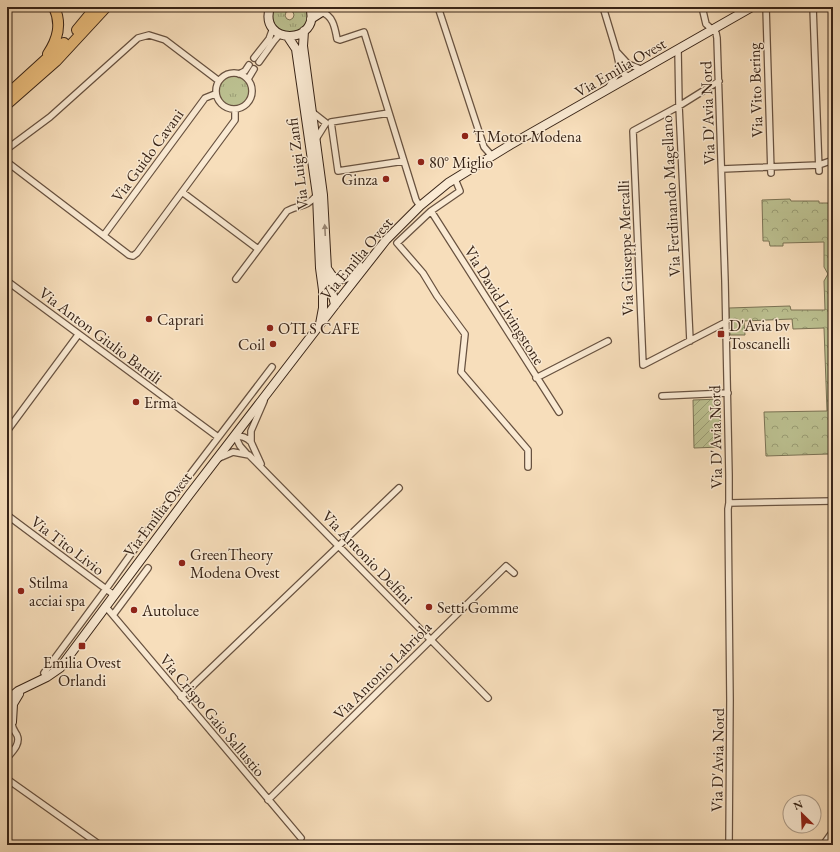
<svg xmlns="http://www.w3.org/2000/svg" width="840" height="852" font-family="'EB Garamond',serif">
  <style>
    .grass { fill: url(#grass-tufts); stroke: #7a7254; fill-rule: evenodd }
    .park { fill: url(#park-crowns); stroke: #7a7254 }
    .garden { fill: url(#garden-furrows); stroke: #7a7254 }
    .lines { fill: none; stroke-linecap: round; stroke-linejoin: round }
    .street-casing { stroke: #685240; stroke-width: 8 }
    .secondary-casing { stroke: #382417; stroke-width: 10 }
    .highway-casing { stroke: #382417; stroke-width: 12 }
    .street { stroke: #faead3; stroke-width: 5.5 }
    .secondary { stroke: #faead3; stroke-width: 8 }
    .highway { stroke: #ecbf7e; stroke-width: 10 }
    .oneway { fill: #998775 }
    .poi-dot { fill: #8f2418; stroke: #faead3; stroke-width: 1.5 }
    .labels { text-anchor: middle; stroke-width: 3; stroke-linejoin: round; paint-order: stroke }
    .street-label { font-size: 16px; fill: #382417; stroke: #faead3 }
    .poi-label { font-size: 16px; fill: #382417; stroke: #faead3; text-anchor: start }
  </style>
  <defs>
    <pattern id="grass-tufts" width="24" height="20" patternUnits="userSpaceOnUse"><rect width="24" height="20" fill="#bcc191"/><path d="M3 7l-1-3M5 7V3M7 7l1-3M15 17l-1-3M17 17v-4M19 17l1-3" fill="none" stroke="#9a9d75"/></pattern>
    <pattern id="park-crowns" width="20" height="18" patternUnits="userSpaceOnUse"><rect width="20" height="18" fill="#bcc191"/><path d="M2 6a3 3 0 1 1 6 0M12 15a3 3 0 1 1 6 0" fill="none" stroke="#9a9d75"/></pattern>
    <pattern id="garden-furrows" width="10" height="10" patternUnits="userSpaceOnUse"><rect width="10" height="10" fill="#bcc191"/><path d="M-1 1l2-2M0 10L10 0M9 11l2-2" fill="none" stroke="#9a9d75"/></pattern>
  </defs>
  <rect width="100%" height="100%" fill="#f7debb"/>
  <filter id="stains"><feTurbulence type="fractalNoise" baseFrequency=".005" numOctaves="4"/><feColorMatrix values="0 0 0 0 .2 0 0 0 0 .09 0 0 0 0 .02 0 0 0 .5 -.17"/></filter>
  <radialGradient id="worn" r=".72"><stop offset=".6" stop-color="#630" stop-opacity="0"/><stop offset="1" stop-color="#630" stop-opacity=".3"/></radialGradient>
  <path class="grass" d="M275 7H305C319 40 260 40 275 7ZM290 11 293 12 294 15 293 18 290 20 287 19 285 16 286 12Z
    M218 91a16 16 0 1 1 32 0a16 16 0 1 1-32 0Z"/>
  <path class="park" d="M790 199 791 201H819V203H833V497H829V454L766 456 764 412 827 411 824 328 793 329 792 319 744 321 745 335H730L729 308 790 306 791 310H825L824 281 828 274 824 267V242L783 243V246H770L769 241H763L762 200Z"/>
  <path class="garden" d="M720 399 721 447 694 448 693 400Z"/>
  <g class="lines">
    <defs>
      <path id="street" d="M438 7 484 147 492 156
        M603 7 616 50 620 68 624 74 630 77
        M702 7 706 24 716 33 717 38 725 281 729 475V503L728 509 730 700 729 845
        M766 7 771 173
        M813 7 819 171
        M321 12C333 15 335 28 337 39L340 40 364 32 416 200 420 206
        M678 50 679 106 690 341
        M617 52 628 64 643 70
        M254 58 269 39 273 28
        M259 62 274 41 280 34
        M216 91a18 18 0 1 1 36 0a18 18 0 1 1-36 0Z
        M239 74 245 71 249 65
        M248 79 254 69
        M719 81 679 106 633 131 643 365 726 322
        M609 87 620 68
        M312 112 326 123 316 139
        M389 113 331 122 338 171 404 161
        M7 149 50 117 138 38 149 35 165 40 219 81
        M7 162 129 255 133 256 137 253 235 120V109
        M722 169 819 165 833 160
        M455 179 460 191 431 211 397 243 423 273 437 296 465 334 461 372 528 450V467
        M182 192 258 249
        M431 211 559 412
        M104 235 205 98 215 94
        M236 279 287 211C301 204 306 208 317 195
        M7 281 218 437
        M536 378 608 341
        M662 396 728 393
        M7 431 78 335
        M247 454 240 446 235 436C242 436 246 437 251 442
        M219 458 233 452 249 455 488 698
        M261 464 251 442V431L264 401
        M729 503 833 501
        M7 515 114 595
        M106 607 301 838
        M113 615 148 568
        M44 673 106 589 156 519 272 367
        M181 697 399 488
        M7 758C12 752 21 744 17 735 14 730 12 728 12 723
        M7 779 100 845
        M268 800 506 566 514 573
        M823 845 833 831"/>
      <path id="secondary" d="M270 7C258 46 322 45 310 7
        M311 19 325 10 326 7
        M304 31 303 46 323 195 327 269 335 305
        M288 37 296 49 317 195 320 268 323 290V308L320 324
        M329 271C338 288 350 276 359 266
        M7 700 18 691 47 677 60 668 189 495 335 305 386 240 420 206 448 183 510 145 752 7
        M7 727 12 722 13 704 19 694"/>
      <path id="highway" d="M77 30 96 7
        M48 54C58 39 62 24 54 7
        M7 95 64 43
        M7 104 56 61 106 7"/>
    </defs>
    <use href="#street" class="street-casing"/>
    <use href="#secondary" class="secondary-casing"/>
    <use href="#highway" class="highway-casing"/>
    <use href="#street" class="street"/>
    <use href="#secondary" class="secondary"/>
    <use href="#highway" class="highway"/>
  </g>
  <defs><path id="oneway-solid" d="M-6-.8H1V-3.2L6.5 0L1 3.2V.8H-6Z"/></defs>
  <use class="oneway" href="#oneway-solid" transform="translate(325 230) rotate(-93)"/>
  <g class="poi-dot">
    <circle cx="465" cy="136" r="4"/>
    <circle cx="421" cy="162" r="4"/>
    <circle cx="386" cy="179" r="4"/>
    <circle cx="149" cy="319" r="4"/>
    <circle cx="270" cy="328" r="4"/>
    <rect x="717" y="330" width="8" height="8" rx="2"/>
    <circle cx="273" cy="344" r="4"/>
    <circle cx="136" cy="402" r="4"/>
    <circle cx="182" cy="563" r="4"/>
    <circle cx="21" cy="591" r="4"/>
    <circle cx="429" cy="607" r="4"/>
    <circle cx="134" cy="610" r="4"/>
    <rect x="78" y="642" width="8" height="8" rx="2"/>
  </g>
  <g class="labels">
    <g class="street-label">
      <text transform="translate(620 67) rotate(-30)" y="6">Via Emilia Ovest</text>
      <text transform="translate(755 90) rotate(-92)" y="6">Via Vito Bering</text>
      <text transform="translate(707 113) rotate(-92)" y="6">Via D'Avia Nord</text>
      <text transform="translate(147 155) rotate(-54)" y="6">Via Guido Cavani</text>
      <text transform="translate(297 164) rotate(-97)" y="6">Via Luigi Zanfi</text>
      <text transform="translate(670 196) rotate(-93)" y="6">Via Ferdinando Magellano</text>
      <text transform="translate(625 248) rotate(-92)" y="6">Via Giuseppe Mercalli</text>
      <text transform="translate(356 258) rotate(-50)" y="6">Via Emilia Ovest</text>
      <text transform="translate(505 305) rotate(58)" y="6">Via David Livingstone</text>
      <text transform="translate(101 335) rotate(37)" y="6">Via Anton Giulio Barrili</text>
      <text transform="translate(715 437) rotate(-91)" y="6">Via D'Avia Nord</text>
      <text transform="translate(157 514) rotate(-53)" y="6">Via Emilia Ovest</text>
      <text transform="translate(68 545) rotate(37)" y="6">Via Tito Livio</text>
      <text transform="translate(368 557) rotate(46)" y="6">Via Antonio Delfini</text>
      <text transform="translate(382 670) rotate(-45)" y="6">Via Antonio Labriola</text>
      <text transform="translate(213 715) rotate(50)" y="6">Via Crispo Gaio Sallustio</text>
      <text transform="translate(717 760) rotate(-89)" y="6">Via D'Avia Nord</text>
    </g>
    <g class="poi-label">
      <text x="473" y="142">T Motor Modena</text>
      <text x="429" y="168">80° Miglio</text>
      <text x="378" y="185" text-anchor="end">Ginza</text>
      <text x="157" y="325">Caprari</text>
      <text x="729" y="331">D'Avia bv<tspan x="729" dy="18">Toscanelli</tspan></text>
      <text x="278" y="334">OTI S CAFE</text>
      <text x="265" y="350" text-anchor="end">Coil</text>
      <text x="144" y="408">Erma</text>
      <text x="190" y="560">GreenTheory<tspan x="190" dy="18">Modena Ovest</tspan></text>
      <text x="29" y="588">Stilma<tspan x="29" dy="18">acciai spa</tspan></text>
      <text x="437" y="613">Setti Gomme</text>
      <text x="142" y="616">Autoluce</text>
      <text x="82" y="668" text-anchor="middle">Emilia Ovest<tspan x="82" dy="18">Orlandi</tspan></text>
    </g>
  </g>
  <rect width="840" height="852" fill="none" stroke="#f7debb" stroke-width="24"/>
  <rect x="8" y="8" width="824" height="836" fill="none" stroke="#382417" stroke-width="2"/>
  <rect x="12" y="12" width="816" height="828" fill="none" stroke="#382417"/>
  <g transform="translate(802 814) rotate(336)"><circle r="19" fill="#faead3" stroke="#ac9b88"/>
  <path d="M0-3L7 15L0 10L-7 15Z" fill="#8f2418"/>
  <text y="-6" font-size="11" font-weight="bold" text-anchor="middle" fill="#382417">N</text>
  </g>
  <rect width="100%" height="100%" filter="url(#stains)"/>
  <rect width="100%" height="100%" fill="url(#worn)"/>
</svg>
